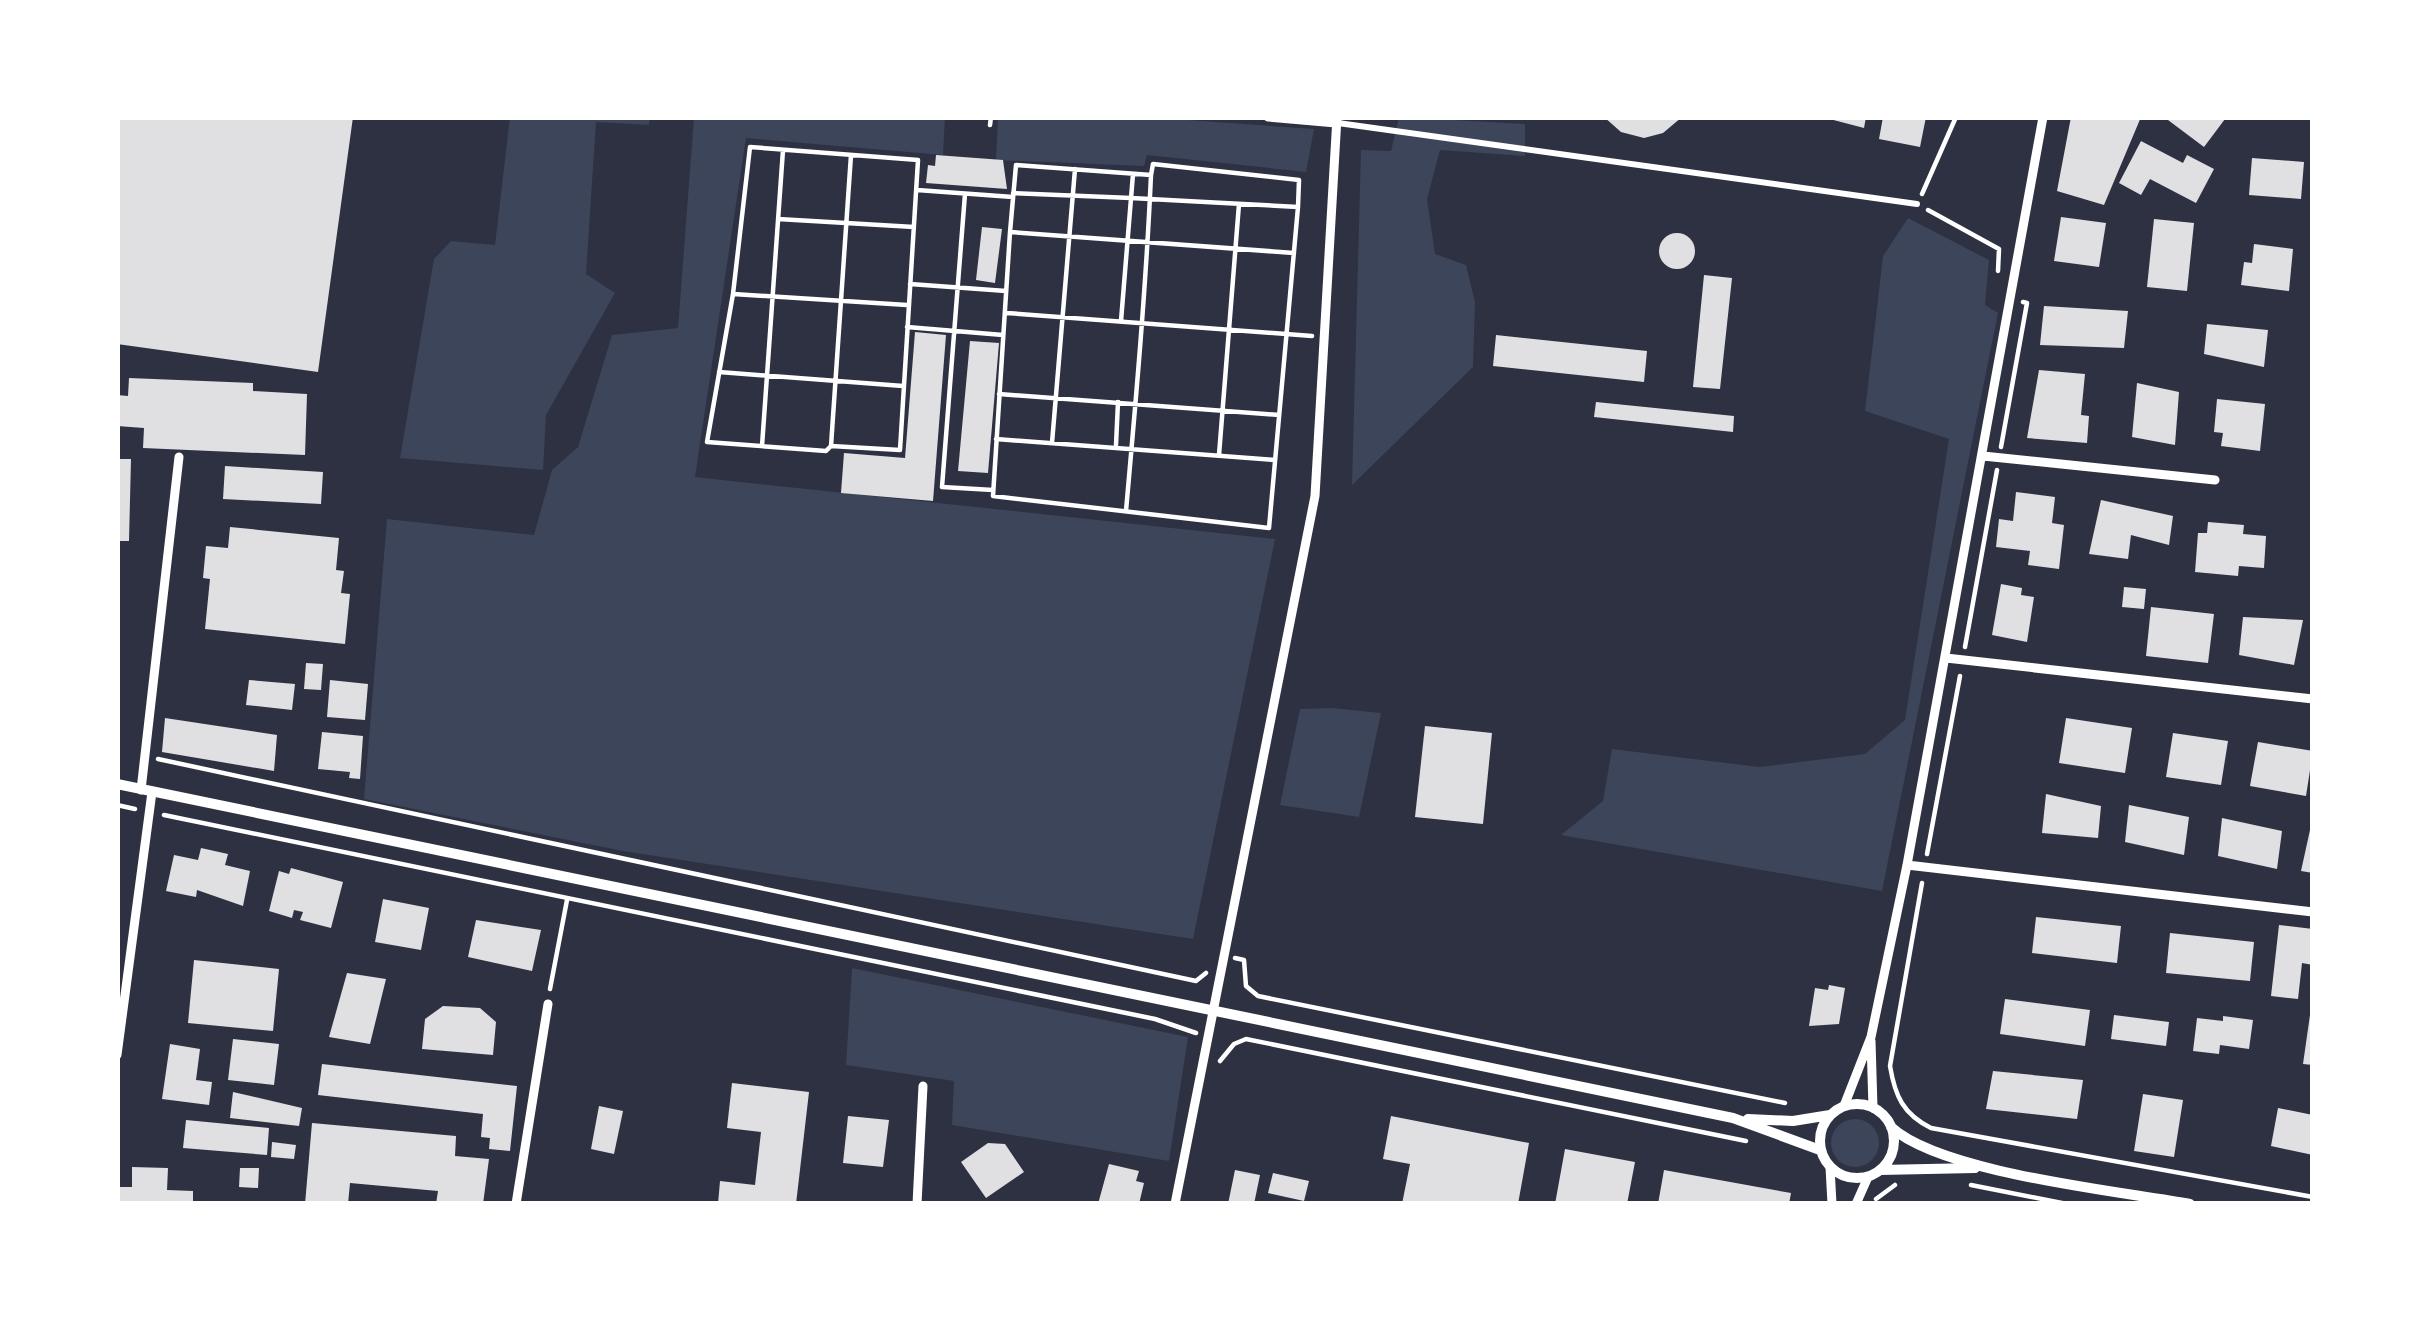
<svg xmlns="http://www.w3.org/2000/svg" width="2430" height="1321" font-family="'Libre Baskerville',serif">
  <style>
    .green { fill: #3c4559 }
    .building { fill: #e0e0e3 }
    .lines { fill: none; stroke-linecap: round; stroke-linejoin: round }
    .path { stroke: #fff; stroke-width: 4.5 }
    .pedestrian { stroke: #fff; stroke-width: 6 }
    .minor { stroke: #fff; stroke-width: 9 }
    .tertiary { stroke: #fff; stroke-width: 10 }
  </style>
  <rect width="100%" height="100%" fill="#2d3142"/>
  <path class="green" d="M510 117H650L649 125 596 122 586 274 615 293 546 415 543 470 400 458 434 259 451 241 495 245Z
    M694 117H945L943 155 746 138 695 477 1275 539 1193 939 623 851 364 799 387 519 534 535 552 470 578 447 612 335 678 328Z
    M998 117H1145L1314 129 1306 172 1147 155 1144 166 996 160Z
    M1399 117 1525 124V156L1440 150 1427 199 1435 254 1466 265 1475 302 1473 367 1352 485 1361 150 1391 151Z
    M1908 218 1989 260 1985 305 1998 313 1882 891 1561 835 1603 801 1612 749 1759 767 1865 754 1905 720 1949 439 1865 411 1883 256Z
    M1332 708 1381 713 1359 817 1280 805 1300 709Z
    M852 968 1188 1037 1169 1161 952 1125 954 1081 846 1065Z
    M1831 1143a24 24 0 1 1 48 0a24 24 0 1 1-48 0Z"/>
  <path class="building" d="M117 117H353L318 372 117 344Z
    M1604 117H1682L1663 133 1644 138 1621 132Z
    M1822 117H1866L1864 128Z
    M1883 117H1926L1920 147 1879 139Z
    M2071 117H2141L2104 205 2057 191Z
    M2164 117H2223L2225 119 2204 147Z
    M2141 141 2183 163 2187 155 2214 169 2196 203 2150 179 2141 195 2119 183Z
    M936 155 1003 160 1007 189 926 183 928 165 935 166Z
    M2252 158 2304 162 2301 199 2249 195Z
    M2061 217 2106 223 2099 267 2054 261Z
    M2154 219 2194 223 2187 291 2147 287Z
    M982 227 1002 229 995 283 976 280Z
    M1659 251a18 18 0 1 1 36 0a18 18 0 1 1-36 0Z
    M2254 244 2293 249 2289 291 2241 285 2244 262 2252 263Z
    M1704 275 1732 278 1720 389 1693 387Z
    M2044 306 2128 311 2124 348 2040 345Z
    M2207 324 2268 330 2264 367 2204 354Z
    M915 332 946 335 933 501 841 493 844 453 905 458Z
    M1496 335 1647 351 1644 382 1493 366Z
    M970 341 999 343 988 473 958 471Z
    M2039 370 2085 374 2081 415 2089 416 2087 443 2027 438Z
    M129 378 253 383V391L307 394 305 455 143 448 144 428 117 426V395L128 396Z
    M2137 383 2179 392 2175 445 2132 437Z
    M2217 399 2265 404 2260 451 2221 446 2223 433 2214 432Z
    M1596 402 1734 416 1733 432 1594 417Z
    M117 459H131L129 541H117Z
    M225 466 323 472 321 504 223 499Z
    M2016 492 2055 497 2052 523 2064 525 2059 569 2028 565 2030 551 1996 547 1999 519 2013 521Z
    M2101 500 2173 516 2169 545 2131 535 2128 559 2089 554Z
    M2208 522 2244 525 2243 534 2266 536 2264 568 2239 566 2238 576 2195 572 2198 533H2207Z
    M230 527 339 538 336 570 344 571 341 593 350 594 345 644 205 629 210 579 203 578 206 546 228 548Z
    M2001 584 2022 588 2021 595 2034 597 2027 642 1992 635Z
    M2124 587 2146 589 2144 609 2122 607Z
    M2151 607 2214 614 2208 663 2146 656Z
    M2243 617 2303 620 2294 665 2239 655Z
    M306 663 323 664 321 690 304 689Z
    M249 680 295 684 292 710 246 705Z
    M330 680 368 684 365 720 327 717Z
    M165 718 277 735 274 771 162 752Z
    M2066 718 2132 728 2125 773 2059 763Z
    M1425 726 1492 733 1483 824 1415 817Z
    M322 732 363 736 360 779 349 778 350 772 318 769Z
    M2173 733 2228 741 2221 785 2166 777Z
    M2258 742 2313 751 2306 796 2250 786Z
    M2046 794 2101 806 2098 838 2042 833Z
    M2129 805 2189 817 2184 855 2125 842Z
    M2222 818 2282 831 2277 869 2218 856Z
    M2310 830H2313V873L2301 871Z
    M201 848 228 854 225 865 250 871 243 906 197 890 196 897 166 891 174 855 198 860Z
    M291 868 343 882 331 928 300 920 303 912 294 910 292 918 269 911 279 871 289 874Z
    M383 899 429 908 421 950 375 942Z
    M2036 917 2121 926 2117 963 2032 953Z
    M476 920 541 930 532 971 468 957Z
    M2279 925 2313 929V965L2302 963 2298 999 2271 996Z
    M2170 933 2254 942 2250 981 2166 973Z
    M194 960 279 969 273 1031 188 1023Z
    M347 973 386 979 370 1044 329 1037Z
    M1829 985 1845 988 1839 1024 1809 1026 1815 988 1828 990Z
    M2005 999 2090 1010 2085 1046 2000 1034Z
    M443 1006 480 1008 496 1022 493 1055 422 1049 425 1019Z
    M2114 1015 2169 1022 2166 1046 2111 1039Z
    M2310 1015H2313V1065L2303 1064Z
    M2223 1016 2253 1020 2249 1049 2220 1045 2219 1054 2193 1051 2197 1018 2223 1021Z
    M233 1039 279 1044 274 1085 228 1080Z
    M170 1044 200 1049 196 1080 212 1082 209 1105 162 1099Z
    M322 1064 517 1086 510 1151 489 1149 490 1138 481 1137 483 1114 318 1095Z
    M1993 1071 2083 1080 2077 1119 1986 1109Z
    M732 1083 809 1092 796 1204H718L720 1181 755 1185 761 1132 727 1128Z
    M233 1092 302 1108 299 1126 230 1118Z
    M2143 1094 2183 1100 2174 1157 2134 1151Z
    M599 1106 623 1111 614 1154 591 1149Z
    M2278 1108 2313 1115V1155L2271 1146Z
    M848 1116 889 1120 883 1167 843 1163Z
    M1391 1116 1529 1143 1518 1204H1402L1410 1164 1383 1159Z
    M186 1120 269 1128 267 1155 183 1148Z
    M312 1123 456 1136 455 1156 489 1159 483 1204H436L438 1191 350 1183 348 1204H305Z
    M272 1142 296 1145 294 1159 271 1157Z
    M988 1143 1005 1144 1024 1172 986 1198 961 1162Z
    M1565 1149 1635 1162 1627 1204H1555Z
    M1109 1164 1139 1171 1136 1181 1144 1183 1139 1204H1098Z
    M132 1167 168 1168 167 1190 193 1191V1204H119V1187H132Z
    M240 1168H259L258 1188 239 1187Z
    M1235 1170 1260 1175 1254 1204H1228Z
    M1664 1170 1791 1193 1789 1204H1658Z
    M1273 1173 1309 1181 1304 1201 1268 1193Z"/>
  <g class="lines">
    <path class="path" d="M990 125 991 117
      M1151 175 1153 164 1299 180 1298 207
      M917 190 1013 197
      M1013 193 1131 198C1187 201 1242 204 1298 207L1269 528 993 496 1010 232 1016 165 1151 175C1146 287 1136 399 1126 511
      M965 194 942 487 993 490
      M1922 194 1956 117
      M1928 210 1999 249 1998 271
      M778 219 914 227
      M1010 232 1294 253
      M910 284 1006 291
      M733 294 907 305
      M1007 313 1312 336
      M1121 321 1133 174
      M907 327 1003 335
      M719 372 903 386
      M999 394 1279 415
      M996 439 1275 460
      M1052 443 1075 169
      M1116 445 1118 402
      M762 446 783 150
      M831 446 900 450 918 160 750 147 733 294 707 442 826 451 831 446 851 155
      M2001 447 2027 303 2023 302
      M1219 455 1239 204
      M1965 647 1997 470
      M158 759 1196 981 1206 973
      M117 805 135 809
      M164 815 1155 1019 1196 1033
      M1927 854 1960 676
      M1922 883 1890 1066C1895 1096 1903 1114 1931 1128L2313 1197
      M1235 958 1244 960 1246 986 1258 996 1785 1103
      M550 989 567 900
      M1220 1061 1234 1044 1246 1039 1746 1141
      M1971 1185 2067 1204
      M1876 1199 1895 1185"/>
    <path class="pedestrian" d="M1338 123 1917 204"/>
    <path class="minor" d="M1268 117 1336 123
      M1983 456 2215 480
      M1946 658 2313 699
      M141 790 179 457
      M1907 865 2313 912
      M1871 1041 1873 1108
      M117 1055 152 792
      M1844 1106 1871 1037 1907 865 2043 117
      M1830 1167 1832 1204
      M516 1204 548 1004
      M917 1204 923 1086
      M1175 1204 1315 496 1337 117
      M1856 1204 1868 1177"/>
    <path class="tertiary" d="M117 784 1733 1118 1820 1150
      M1820 1141a37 37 0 1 1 74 0a37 37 0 1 1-74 0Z
      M1748 1119 1793 1121 1830 1115
      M1891 1127C1941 1173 2119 1191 2190 1204
      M1880 1170 1975 1168"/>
  </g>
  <rect width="2430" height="1321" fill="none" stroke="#ffffff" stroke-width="240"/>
</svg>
